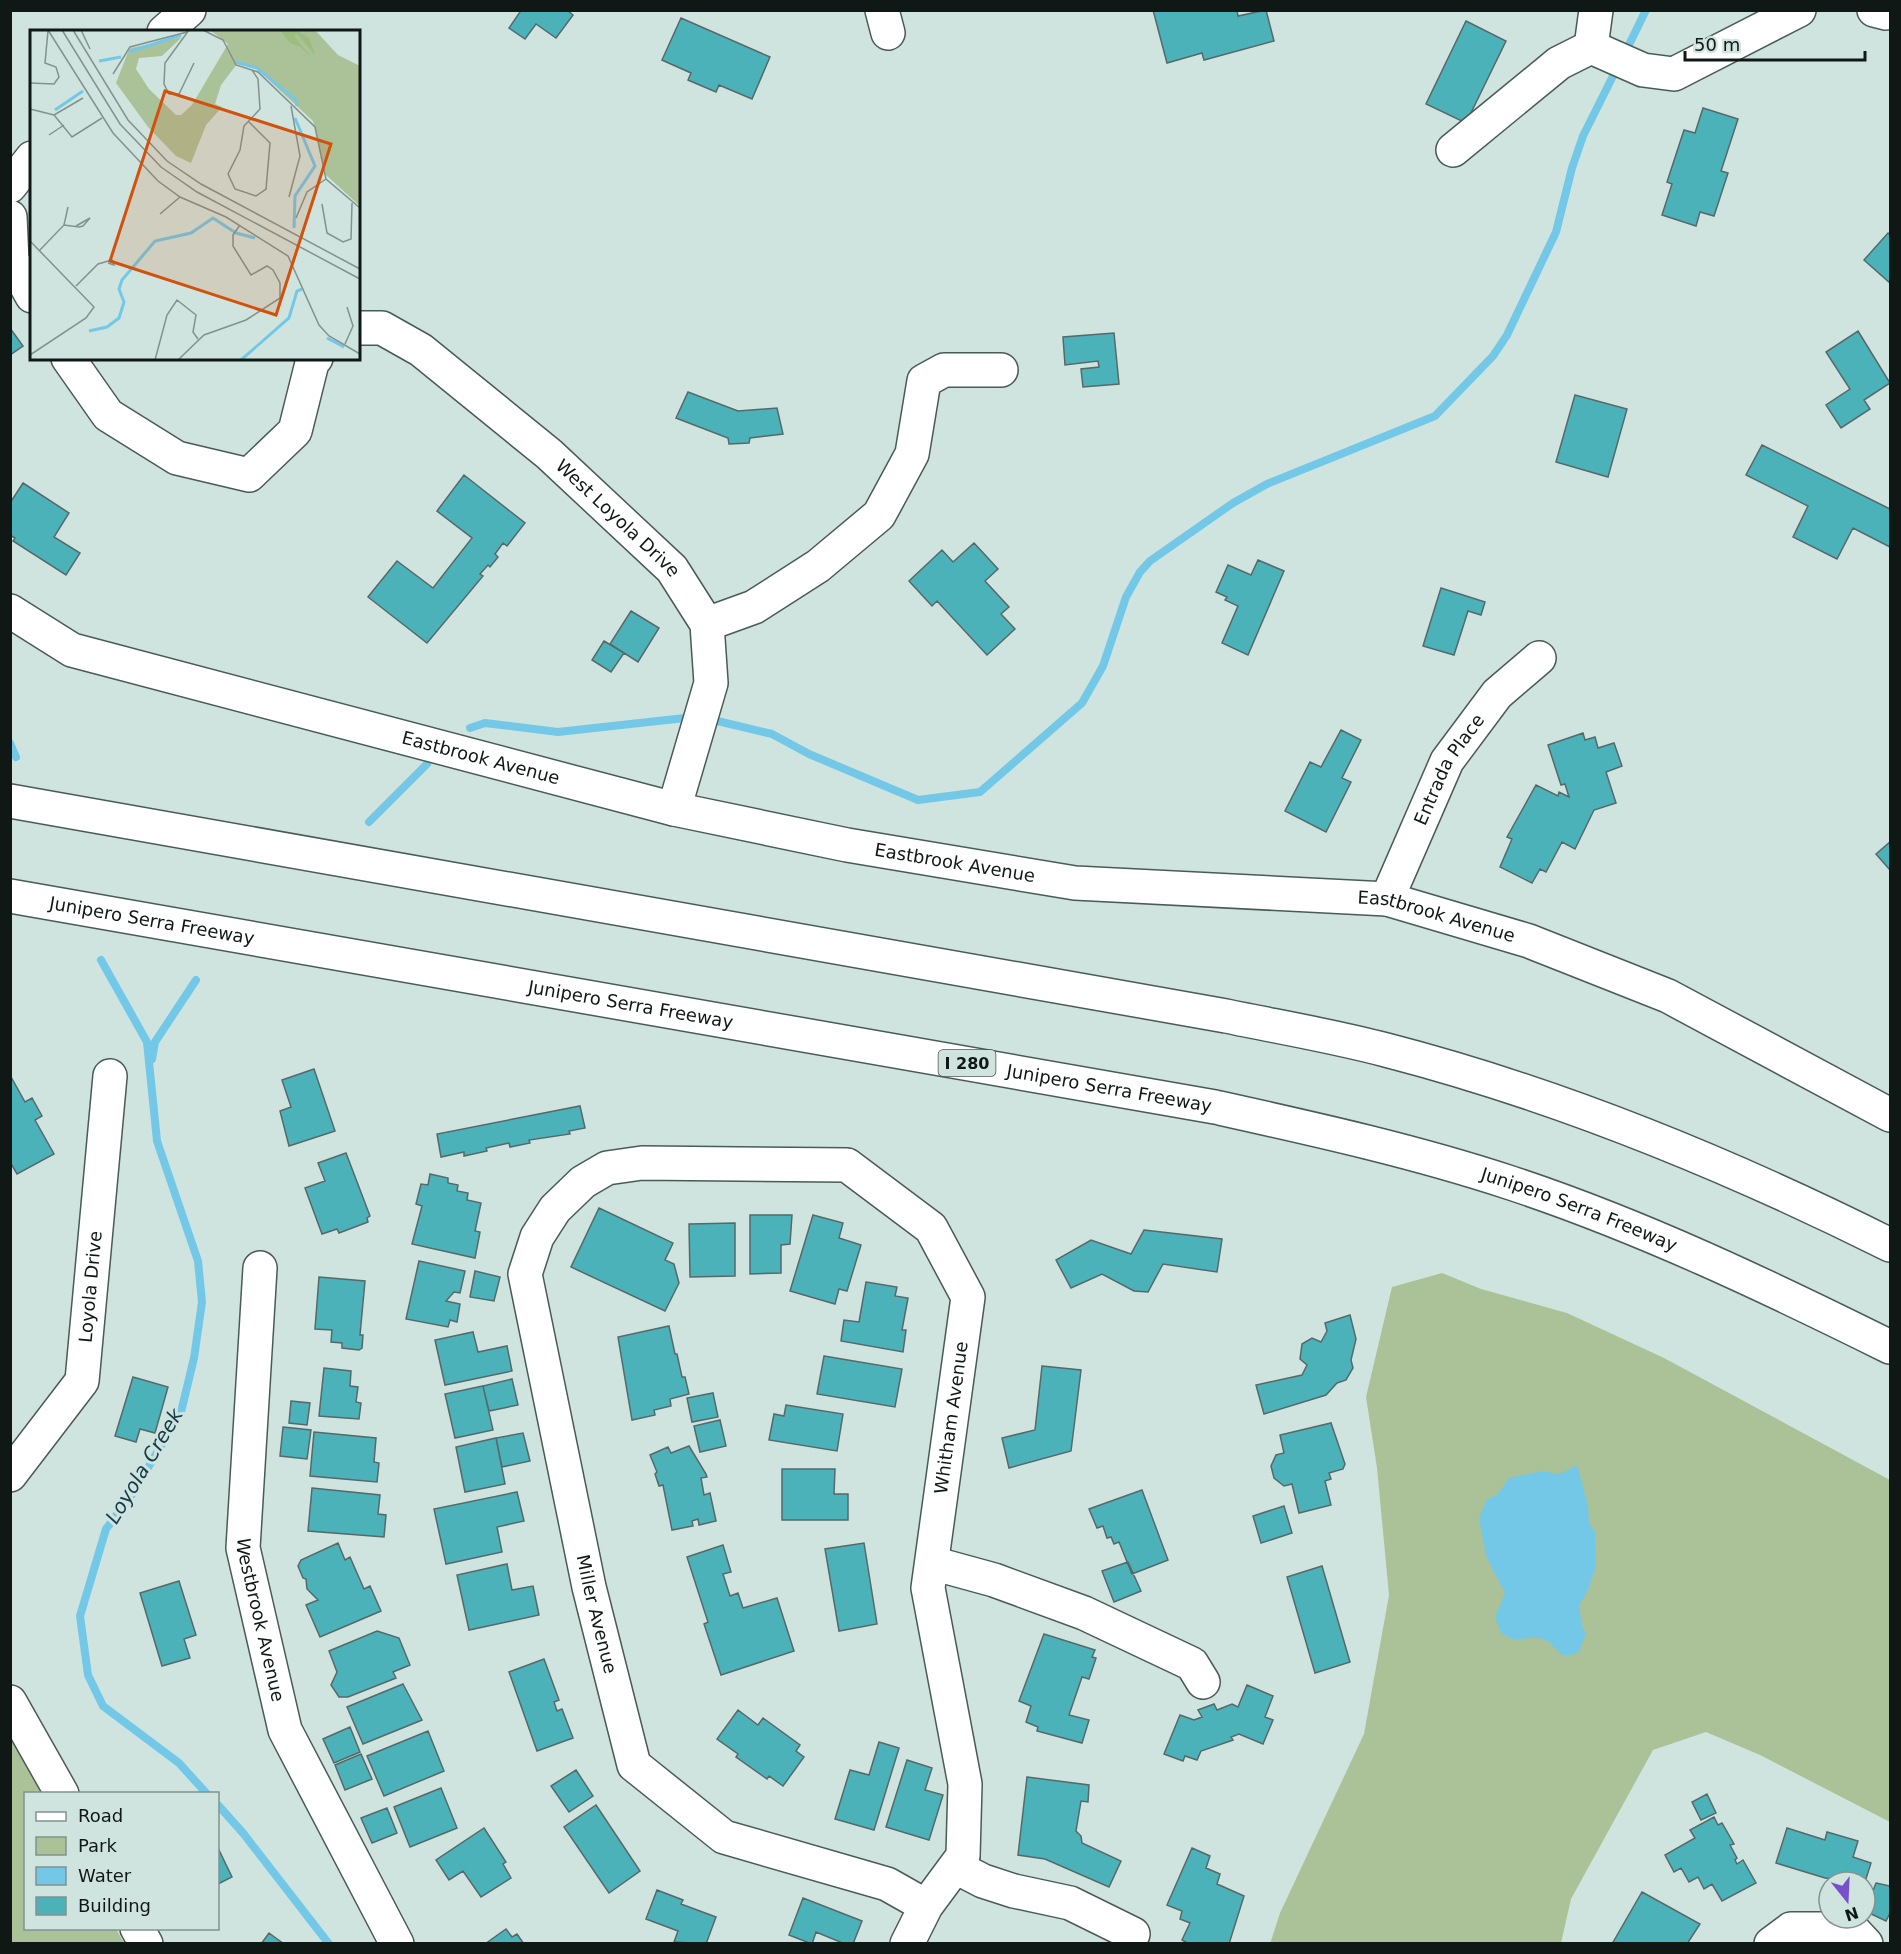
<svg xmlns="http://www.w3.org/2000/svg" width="1901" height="1954" font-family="'DejaVu Sans',sans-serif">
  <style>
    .green { fill: #abc299 }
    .water { fill: #73c8e8 }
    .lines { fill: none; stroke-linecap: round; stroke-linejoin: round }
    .stream { stroke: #73c8e8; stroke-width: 8 }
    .building { fill: #4cb2ba; stroke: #56696a; stroke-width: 1.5 }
    .minor-casing { stroke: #495b56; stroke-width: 36 }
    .highway-casing { stroke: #495b56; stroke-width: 36 }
    .minor { stroke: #fff; stroke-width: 33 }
    .highway { stroke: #fff; stroke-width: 33 }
    .labels { text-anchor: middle; stroke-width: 6; stroke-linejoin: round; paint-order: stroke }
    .shield { fill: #cfe4de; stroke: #495552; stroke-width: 1.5 }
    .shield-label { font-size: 16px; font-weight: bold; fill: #101816 }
    .street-label { font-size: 18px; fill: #101816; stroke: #cfe4de }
    .water-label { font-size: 20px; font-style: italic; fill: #143b49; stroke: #cfe4de }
    .inset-river { fill: none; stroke: #73c8e8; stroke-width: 3 }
    .inset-road { fill: none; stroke: #83928e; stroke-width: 1.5 }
    .view { fill: #d2520d; fill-opacity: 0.15; stroke: #d2520d; stroke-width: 3 }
    .inset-edge { fill: none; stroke: #101816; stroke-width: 3 }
  </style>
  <rect width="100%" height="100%" fill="#cfe4de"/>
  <path class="green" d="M1442 1273 1481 1289 1567 1313 1664 1358 1890 1480V1822L1760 1755 1706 1732 1653 1750 1571 1899 1561 1943 1270 1944 1280 1913 1364 1734 1389 1595 1377 1468 1366 1397 1392 1287Z
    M10 1733 43 1793 26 1794V1928L116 1929 124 1943H11Z"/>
  <path class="water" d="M1577 1465 1588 1505 1589 1523 1595 1532 1596 1565 1588 1590 1579 1605 1582 1626 1586 1633 1579 1652C1556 1661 1561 1650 1547 1641 1538 1635 1524 1639 1514 1640L1501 1633 1495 1617 1505 1593 1486 1556 1479 1518 1487 1499 1497 1495 1509 1478 1542 1471 1560 1474Z"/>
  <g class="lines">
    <path class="stream" d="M1624 55 1646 10
      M709 719 772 734 809 754 918 800 980 792 1082 703 1103 666 1126 597 1140 572 1150 561 1233 503 1267 484 1435 416 1493 356 1507 335 1556 232 1572 168 1583 136 1617 68
      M470 728 485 723 558 732 694 717
      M10 743 16 757
      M369 822 427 764
      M101 960 147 1042 157 1141 198 1261 202 1302 194 1358 181 1412 133 1493 106 1529 80 1616 88 1675 103 1706 179 1763 207 1794
      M152 1059 155 1042 196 980
      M218 1805 243 1833 329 1944"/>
  </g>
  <path class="building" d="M517 10H567L573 15 556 38 536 24 525 39 509 28 520 12Z
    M1153 10H1237L1238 16 1266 10 1274 41 1204 60 1202 53 1167 63Z
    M681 18 770 57 752 99 719 85 716 92 688 80 691 73 662 60Z
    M1466 21 1506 41 1466 123 1426 104Z
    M1703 108 1738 119 1721 171 1728 173 1714 216 1700 212 1696 226 1662 215 1672 184 1667 182 1684 130 1695 133Z
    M1888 233 1890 235V283L1864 260Z
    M10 328 23 346 10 355Z
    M1858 331 1890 383 1864 400 1870 409 1841 428 1826 405 1850 389 1826 352Z
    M1114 333 1119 384 1083 387 1081 369 1099 367 1098 361 1065 365 1063 337Z
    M688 392 738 411 777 408 783 434 750 438 749 443 729 444 728 438 676 418Z
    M1575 395 1627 409 1608 477 1556 462Z
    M1762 445 1890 509V547L1853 528 1837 559 1793 537 1808 506 1746 475Z
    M464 475 525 523 507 546 503 543 495 554 498 557 490 567 488 565 480 574 483 576 427 643 368 597 397 561 433 588 472 538 437 511Z
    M23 483 69 513 54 537 80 553 66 575 13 541 15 538 10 535V503Z
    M974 543 998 569 985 581 1009 607 1001 614 1015 629 987 655 937 601 932 606 909 581 942 550 953 562Z
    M1258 560 1284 571 1248 655 1222 643 1238 606 1225 600 1227 597 1216 592 1228 565 1251 575Z
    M1441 588 1485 602 1481 615 1468 611 1454 655 1423 646Z
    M631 611 659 628 638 662 610 644Z
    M604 641 624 653 611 672 592 660Z
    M1341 730 1361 740 1342 778 1351 782 1326 832 1285 811 1310 762 1321 767Z
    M1583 733 1585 740 1595 737 1598 748 1614 743 1622 766 1606 772 1616 803 1594 810 1575 849 1562 842 1546 872 1540 869 1532 883 1500 867 1512 839 1507 837 1536 785 1558 796 1559 792 1569 797 1565 784 1561 785 1548 745Z
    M1890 842V870L1876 854Z
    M314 1069 335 1131 289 1146 280 1111 291 1107 282 1080Z
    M10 1075 25 1102 32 1098 42 1116 35 1120 54 1154 17 1174 10 1162Z
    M580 1106 585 1128 569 1131 570 1134 529 1140 530 1143 510 1147 509 1143 486 1148 487 1151 464 1156V1152L441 1157 437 1134Z
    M346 1153 370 1216 367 1218 368 1222 339 1233 337 1229 322 1234 305 1188 325 1181 318 1163Z
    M430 1174 448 1178V1183L458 1185 457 1191 468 1193 467 1200 481 1203 475 1231 480 1232 475 1258 412 1244 422 1206 416 1204 421 1184 428 1185Z
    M599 1208 673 1243 665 1260 674 1264 679 1283 665 1311 571 1267Z
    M750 1215H792L790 1244 781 1245V1273L750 1274Z
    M813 1215 843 1223 839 1238 861 1245 847 1291 839 1289 835 1304 790 1291Z
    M735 1223V1276L690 1277 689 1224Z
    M1144 1230 1222 1239 1217 1272 1163 1264 1148 1292 1134 1291 1102 1274 1071 1288 1056 1260 1091 1240 1131 1254Z
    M419 1261 465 1271 460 1293 454 1292 446 1301 460 1304 457 1322 450 1320 448 1327 406 1319Z
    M475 1271 500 1277 494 1301 470 1297Z
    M319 1277 365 1281 360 1335H363L362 1348 359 1350 342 1348V1343L331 1342 332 1330 315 1329Z
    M866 1282 897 1287 895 1296 908 1298 902 1330H906L903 1352 841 1341 844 1320 859 1322Z
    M1350 1315 1356 1339 1351 1360 1353 1368 1346 1380 1337 1383 1326 1395 1264 1414 1256 1385 1302 1375 1307 1365 1300 1359 1302 1344 1312 1338 1321 1342 1327 1331 1325 1323Z
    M669 1326 675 1354H677L682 1377H685L689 1394 670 1399 671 1406 654 1410 655 1415 632 1420 618 1337Z
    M473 1332 478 1352 507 1346 512 1371 445 1385 435 1340Z
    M824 1356 902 1369 895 1407 817 1394Z
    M1042 1366 1081 1370 1071 1451 1009 1468 1002 1438 1035 1430Z
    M324 1368 351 1371 350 1386 358 1387 356 1402 361 1403 359 1419 319 1416Z
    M133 1377 168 1387 155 1433 140 1429 136 1442 115 1436Z
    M512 1379 518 1405 489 1411 483 1386Z
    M483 1386 493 1430 455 1438 445 1394Z
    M713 1393 718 1417 692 1422 687 1398Z
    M291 1401 310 1403 307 1425 289 1423Z
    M786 1405 843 1414 837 1451 769 1440 774 1414 784 1416Z
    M720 1420 726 1446 700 1452 694 1426Z
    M1331 1423 1345 1464 1343 1469 1329 1473 1331 1479 1325 1481 1331 1505 1299 1513 1292 1484 1284 1486 1274 1478 1271 1466 1276 1455 1284 1453 1280 1435Z
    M283 1427 311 1430 307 1459 280 1456Z
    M314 1432 376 1438 374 1462 379 1463 377 1482 310 1476Z
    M523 1433 530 1461 502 1467 496 1438Z
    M496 1438 505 1484 465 1492 456 1447Z
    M689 1446 706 1474 707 1477 701 1478 704 1495 710 1493 716 1521 699 1525 698 1519 692 1521 693 1526 672 1530 663 1485 659 1486 655 1474 657 1472 650 1455 668 1447 671 1453Z
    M782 1469H835L834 1494H848V1520H782Z
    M312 1488 380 1495 378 1514 386 1515 384 1537 308 1531Z
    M1142 1490 1168 1560 1132 1574 1119 1542 1114 1544 1111 1537 1107 1538 1103 1526 1097 1528 1089 1509Z
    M517 1492 524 1521 497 1527 502 1552 446 1564 434 1509Z
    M1284 1506 1292 1533 1261 1543 1253 1516Z
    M338 1543 345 1560 350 1557 364 1589 370 1586 381 1611 320 1637 306 1605 318 1600 307 1589 306 1579 303 1578 298 1566 301 1560Z
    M864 1543 877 1624 839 1631 825 1549Z
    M723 1545 731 1572 723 1574 730 1596 738 1593 743 1608 777 1598 794 1651 721 1675 704 1624 708 1622 687 1557Z
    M1128 1562 1141 1591 1114 1602 1102 1571Z
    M507 1564 512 1590 533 1586 539 1615 469 1630 457 1575Z
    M1322 1566 1350 1662 1315 1673 1287 1577Z
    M179 1581 196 1635 184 1639 190 1658 162 1666 140 1593Z
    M377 1631 399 1638 410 1665 393 1672 396 1678 348 1697H339L331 1685 337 1672 329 1651Z
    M1044 1634 1095 1650 1092 1657 1096 1658 1089 1679 1082 1677 1069 1715 1089 1720 1082 1743 1037 1731 1038 1727 1026 1722 1031 1706 1019 1701Z
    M544 1659 559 1700 554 1702 557 1711 562 1709 573 1738 537 1751 509 1672Z
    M403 1684 422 1720 363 1744 347 1707Z
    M1247 1685 1273 1696 1265 1717 1273 1720 1263 1744 1239 1734 1231 1737 1233 1740 1201 1751 1197 1760 1185 1756 1183 1761 1164 1754 1180 1715 1194 1720 1202 1717 1198 1710 1214 1704 1217 1710 1232 1704 1238 1707Z
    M738 1710 758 1725 763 1718 800 1745 796 1751 804 1757 783 1786 769 1776 767 1779 736 1757 738 1754 717 1739Z
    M350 1727 360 1752 334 1763 323 1739Z
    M428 1731 444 1771 384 1796 367 1756Z
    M879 1742 899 1748 874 1830 835 1819 850 1770 869 1775Z
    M361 1754 372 1779 345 1790 335 1765Z
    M907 1760 932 1768 925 1790 943 1795 929 1840 886 1827Z
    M576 1770 593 1796 569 1812 551 1786Z
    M1027 1777 1089 1785 1088 1802 1081 1801 1076 1831 1081 1836 1082 1843 1121 1861 1109 1887 1045 1859 1018 1855Z
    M441 1788 457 1828 410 1847 394 1807Z
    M1707 1794 1716 1813 1701 1820 1692 1802Z
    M596 1805 640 1871 609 1893 564 1827Z
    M387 1808 397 1833 372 1843 361 1818Z
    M1714 1817 1718 1825 1722 1823 1734 1844 1730 1845 1737 1858 1735 1860 1737 1864 1743 1860 1756 1883 1722 1901 1712 1884 1704 1889 1698 1877 1689 1882 1681 1868 1674 1872 1665 1855 1695 1838 1690 1830Z
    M484 1828 506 1862 503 1864 511 1878 481 1897 463 1871 449 1880 436 1860Z
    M1787 1828 1825 1840 1827 1832 1858 1841 1853 1857 1871 1863 1865 1882 1825 1878 1776 1863Z
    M218 1848 232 1877 218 1884Z
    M1192 1848 1210 1856 1206 1868 1220 1874 1217 1884 1244 1896 1229 1944H1189L1182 1940 1190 1923 1180 1919 1182 1911 1167 1905Z
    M1876 1883 1890 1886V1913L1886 1921 1865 1911Z
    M657 1890 683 1900 681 1904 716 1917 706 1944 674 1942 678 1931 646 1919Z
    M1642 1892 1700 1924 1687 1944H1612Z
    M803 1898 862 1921 853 1944H845L816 1932 812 1944 789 1935Z
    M506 1929 512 1937 517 1934 524 1944H485Z
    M269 1933 284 1944H261Z"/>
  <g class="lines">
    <defs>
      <g id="minor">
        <path d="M882 10 888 33"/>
        <path d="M1874 10 1886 13 1890 11"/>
        <path d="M164 32 189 10"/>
        <path d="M1591 47 1596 10"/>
        <path d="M1453 150 1559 63 1591 47 1643 70 1674 74 1799 10"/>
        <path d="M10 186 32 158"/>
        <path d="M10 217 12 260 32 296"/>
        <path id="s1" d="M358 328H382L421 350 549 454 672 569 707 624 711 683 674 809"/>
        <path d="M68 358 108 415 177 458 249 475 295 431 312 363 316 358"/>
        <path id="s2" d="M10 611 72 650 674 809 847 845 1075 883 1387 899 1529 941 1668 996 1890 1115"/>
        <path d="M707 624 754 607 818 566 879 515 912 454 924 381 944 370H1001"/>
        <path id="s3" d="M1387 899 1447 761 1497 694 1539 658"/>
        <path id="s4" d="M260 1268 243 1548 285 1730 397 1944"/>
        <path id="s5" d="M10 1475 82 1381 110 1076"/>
        <path d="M932 1563 994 1580 1084 1613 1192 1664 1203 1682"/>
        <path d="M10 1702 62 1794"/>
        <path d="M956 1867 983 1881 1014 1891 1070 1903 1133 1934"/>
        <path d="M137 1928 146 1944"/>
        <path id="s6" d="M907 1944 926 1906 963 1856 965 1784 928 1588 968 1297 931 1228 847 1165 642 1163 607 1168 583 1182 555 1209 537 1237 525 1274 589 1587 634 1765 724 1837 887 1884 926 1906"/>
        <path d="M1771 1944 1791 1929H1852L1866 1944"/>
      </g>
      <g id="highway">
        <path d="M10 801 1226 1016C1279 1027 1333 1036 1386 1050 1560 1095 1730 1165 1890 1245"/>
        <path id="s7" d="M10 896 1215 1107C1314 1129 1414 1151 1511 1183 1641 1226 1767 1286 1890 1347"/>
      </g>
    </defs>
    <use href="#minor" class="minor-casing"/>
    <use href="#highway" class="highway-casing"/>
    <use href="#minor" class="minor"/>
    <use href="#highway" class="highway"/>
  </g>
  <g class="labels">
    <rect class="shield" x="938.5" y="1050" width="57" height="26" rx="4.5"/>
    <g class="shield-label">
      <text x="967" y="1069">I 280</text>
    </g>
    <g class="street-label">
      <text dy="6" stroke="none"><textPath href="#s1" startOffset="328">West Loyola Drive</textPath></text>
      <text dy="6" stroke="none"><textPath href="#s2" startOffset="496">Eastbrook Avenue</textPath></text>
      <text dy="6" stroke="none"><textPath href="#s3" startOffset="144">Entrada Place</textPath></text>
      <text dy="6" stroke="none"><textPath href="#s2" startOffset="982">Eastbrook Avenue</textPath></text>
      <text dy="6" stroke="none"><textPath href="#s2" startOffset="1468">Eastbrook Avenue</textPath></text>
      <text dy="6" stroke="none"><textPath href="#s7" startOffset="144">Junipero Serra Freeway</textPath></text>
      <text dy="6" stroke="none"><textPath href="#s7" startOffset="630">Junipero Serra Freeway</textPath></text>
      <text dy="6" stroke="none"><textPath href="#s7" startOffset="1116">Junipero Serra Freeway</textPath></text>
      <text dy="6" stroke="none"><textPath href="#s7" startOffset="1602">Junipero Serra Freeway</textPath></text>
      <text dy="6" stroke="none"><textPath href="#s5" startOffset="213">Loyola Drive</textPath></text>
      <text dy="6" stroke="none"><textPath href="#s6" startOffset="548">Whitham Avenue</textPath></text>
      <text dy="6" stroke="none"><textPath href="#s6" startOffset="1580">Miller Avenue</textPath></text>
      <text dy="6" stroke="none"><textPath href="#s4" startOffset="354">Westbrook Avenue</textPath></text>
    </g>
    <g class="water-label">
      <text transform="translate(144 1466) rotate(-59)" y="7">Loyola Creek</text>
    </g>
  </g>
  <g transform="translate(30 30)">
    <rect width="330" height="330" fill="#cfe4de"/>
    <path d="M180 0H285L308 25 330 36V176L296 145 283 91 227 39 207 34 191 55 185 74 192 77 176 95 161 133 146 126 118 97 86 53 98 22 101 18 152 7 132 26 109 28 106 39 119 59 146 85H151L162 75 198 14Z" fill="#abc299"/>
    <path d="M266 0 279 8 286 26 267 4 264 6 282 28 271 17 260 13 250 0Z" fill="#9bbd7e"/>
    <path class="inset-river" d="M99 22 151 5M69 31 91 27M206 32 227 38 266 70 267 76M25 80 53 61M264 198 265 166 285 136 265 88M59 301 77 297 89 288 94 272 89 259 92 250 125 211 161 203 183 188 206 203 225 208M297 308 314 317M211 330 259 288 267 261 272 259"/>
    <path class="inset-road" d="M18 0 83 103 128 151 150 167 196 187 258 226 289 295 299 306 330 324M32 0 90 94 131 137 167 162 330 249M43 0 98 90 137 131 171 154 330 239M51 0 60 19M159 0 135 33 134 54 139 64H149L164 33M173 0 193 10 206 35 228 42 285 97 296 149 330 178M83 44 100 17 157 2M0 53 24 54 29 47 26 37 15 33 18 1M53 68 24 85 42 107 72 88M0 79 24 85M219 92 240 113 236 159 226 166 205 159 198 144 210 120 214 96 230 79 228 49 222 40M19 105 34 95M259 167 270 126 261 76M292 174 297 203 313 212 321 209 322 173M130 184 150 167M266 188 277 162 296 149M34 195 49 197 53 196 60 188 46 196M0 211 64 277 56 288 0 325M9 221 34 195 38 177M46 256 68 234 82 230 84 235 78 233M315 314 323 296 317 277M125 330 137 285 147 270 166 285 163 302 168 309M148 330 174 305 216 290 250 268V253L243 240 237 236 221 245 203 216V205L210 195"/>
    <path class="view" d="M135 61 301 114 246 285 80 231Z"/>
    <rect width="330" height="330" class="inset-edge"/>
  </g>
  <rect width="1901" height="1954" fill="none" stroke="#101816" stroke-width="24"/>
  <rect x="24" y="1792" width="195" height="138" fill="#cfe4de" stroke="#83928e" stroke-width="1.5"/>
  <rect x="36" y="1812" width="30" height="9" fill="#ffffff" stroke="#83928e" stroke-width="1.5"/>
  <text x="78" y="1822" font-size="18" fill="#101816">Road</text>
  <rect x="36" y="1837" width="30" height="18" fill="#abc299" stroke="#83928e" stroke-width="1.5"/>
  <text x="78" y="1852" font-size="18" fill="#101816">Park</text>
  <rect x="36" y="1867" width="30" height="18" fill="#73c8e8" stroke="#83928e" stroke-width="1.5"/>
  <text x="78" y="1882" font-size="18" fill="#101816">Water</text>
  <rect x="36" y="1897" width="30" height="18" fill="#4cb2ba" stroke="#83928e" stroke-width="1.5"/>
  <text x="78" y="1912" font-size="18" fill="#101816">Building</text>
  <g transform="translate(1847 1900) rotate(162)"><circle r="28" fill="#cfe4de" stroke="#83928e" stroke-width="1.5"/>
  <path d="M0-4.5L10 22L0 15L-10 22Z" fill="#7850c9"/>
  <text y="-9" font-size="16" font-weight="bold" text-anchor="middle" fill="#101816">N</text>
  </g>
  <path d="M1685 51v9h180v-9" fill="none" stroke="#101816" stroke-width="3"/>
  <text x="1694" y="51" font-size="18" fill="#101816" stroke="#cfe4de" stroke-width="4.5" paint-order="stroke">50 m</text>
</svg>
